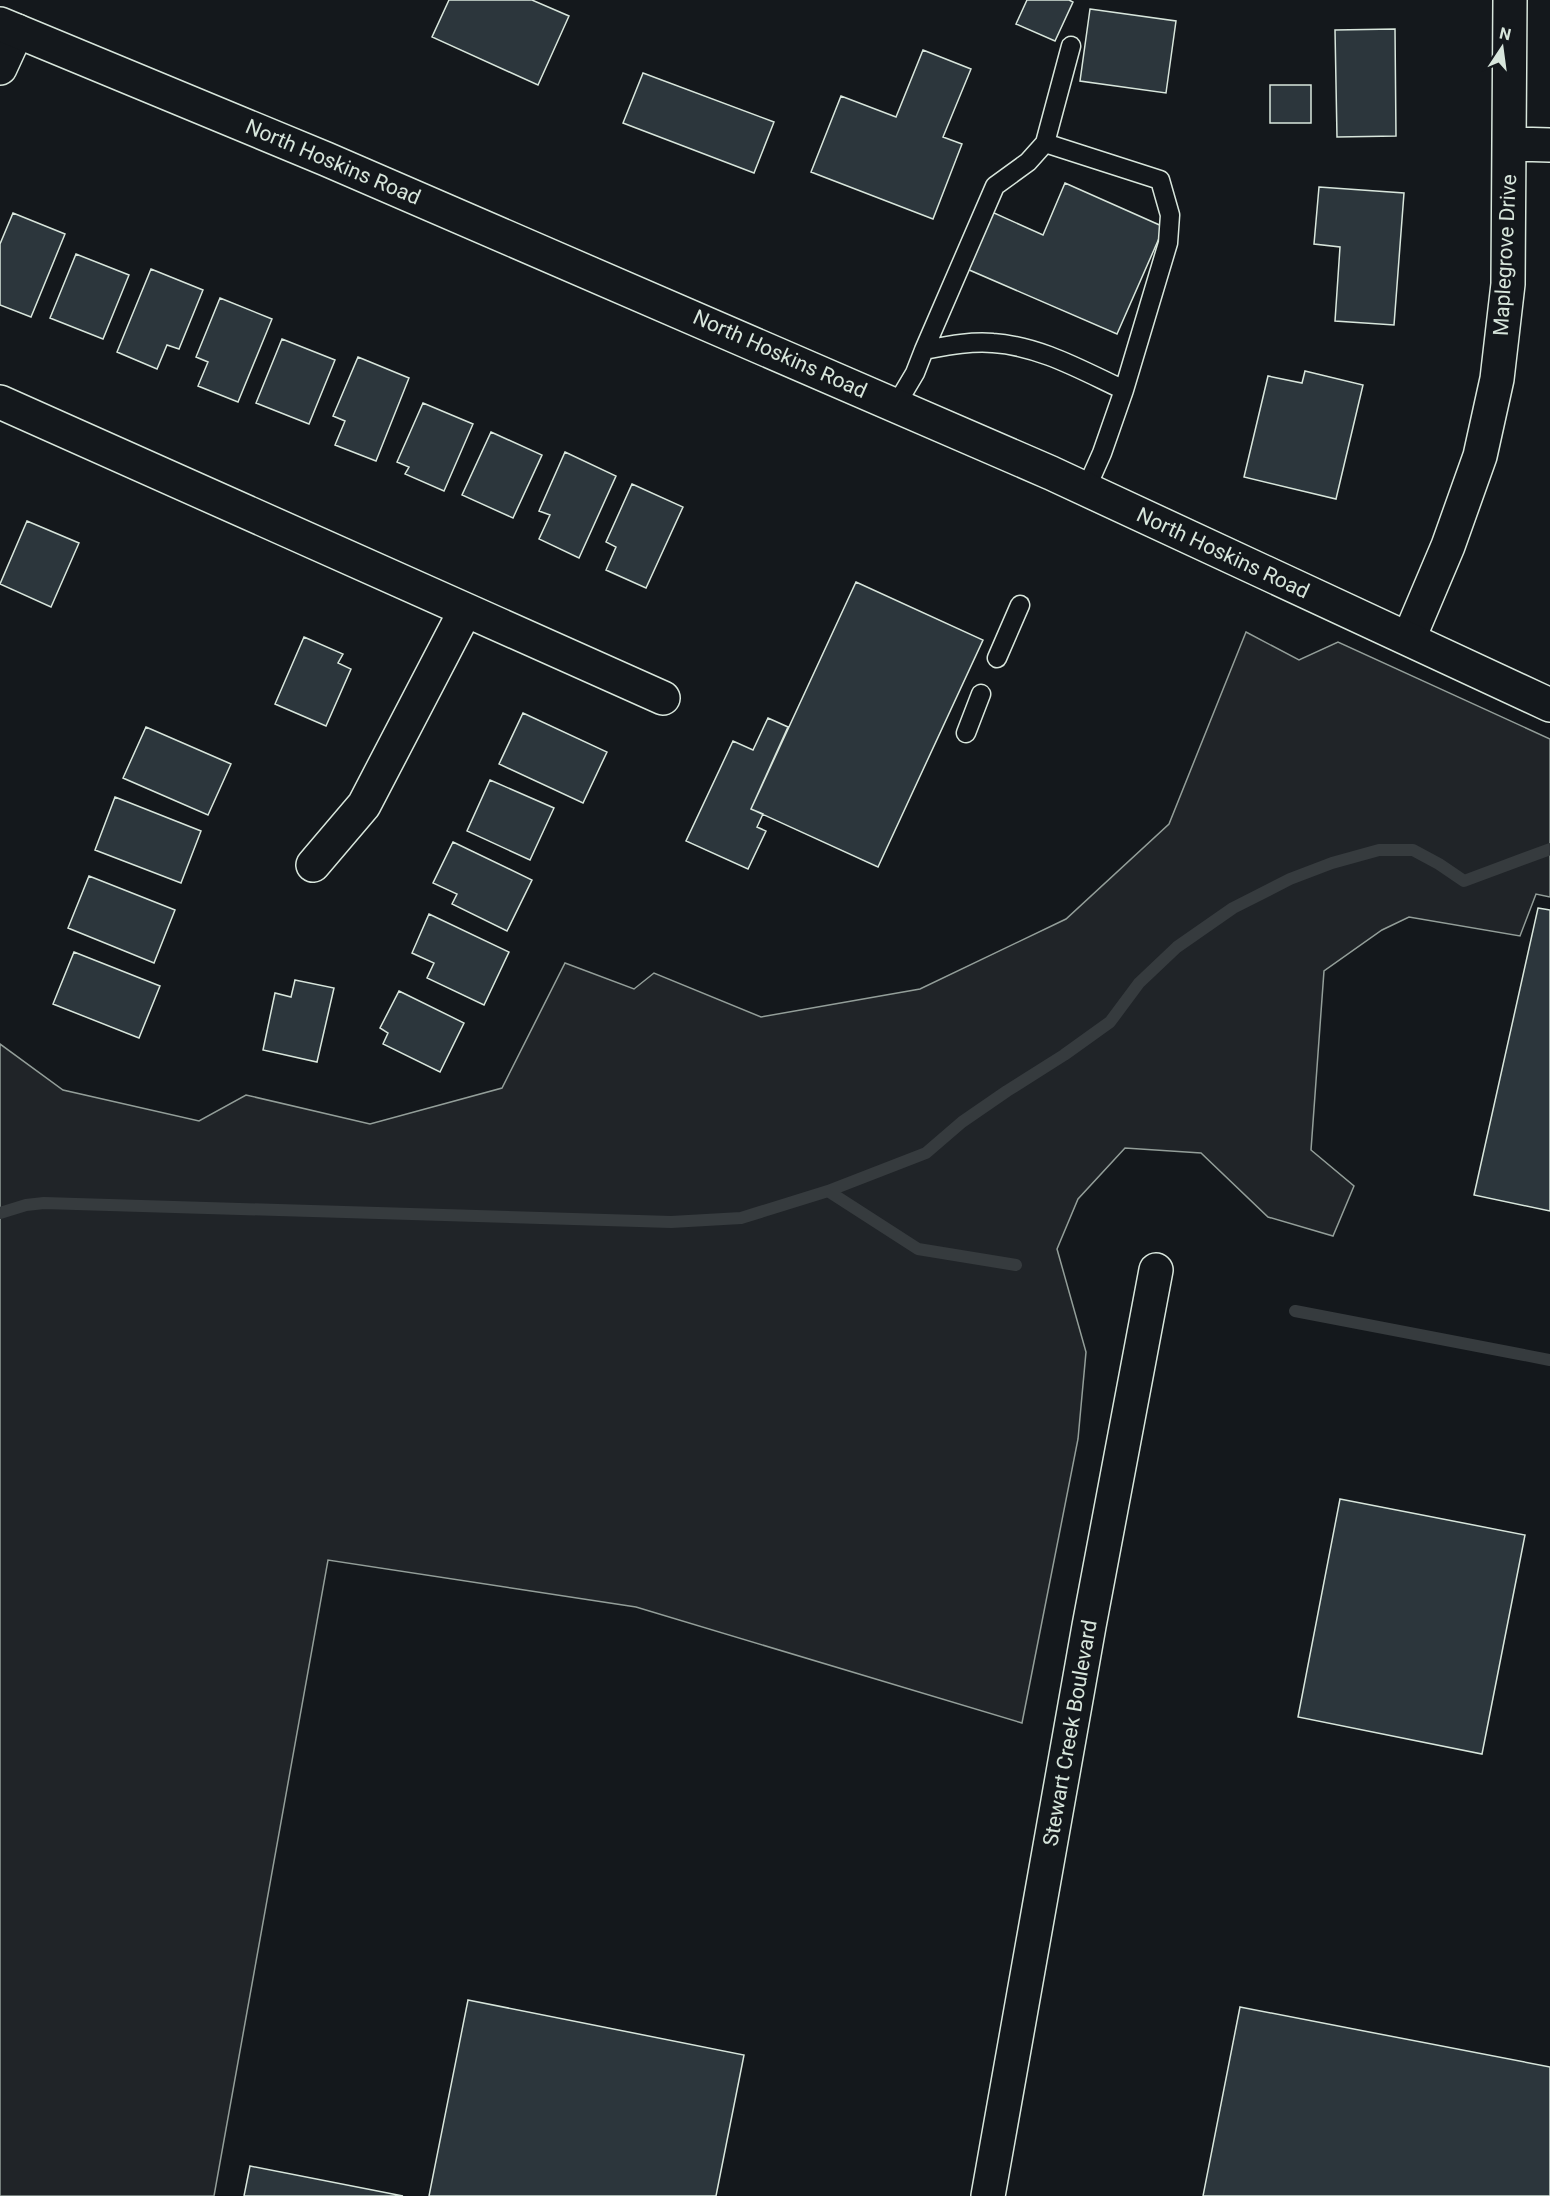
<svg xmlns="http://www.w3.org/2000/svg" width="1550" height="2196" font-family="Roboto,sans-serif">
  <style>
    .green { fill: #202428; stroke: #939e99; stroke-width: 1.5 }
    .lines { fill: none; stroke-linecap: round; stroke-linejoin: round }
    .stream { stroke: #363b3e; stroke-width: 12 }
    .building { fill: #2c363c; stroke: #d8e6dc; stroke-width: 1.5 }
    .service-casing { stroke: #d8e6dc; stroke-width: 21 }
    .minor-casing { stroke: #d8e6dc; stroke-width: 36 }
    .tertiary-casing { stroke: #d8e6dc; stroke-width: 36 }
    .service { stroke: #14181c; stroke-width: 18 }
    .minor { stroke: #14181c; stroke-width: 33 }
    .tertiary { stroke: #14181c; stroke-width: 33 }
    .labels { text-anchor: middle; stroke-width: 4.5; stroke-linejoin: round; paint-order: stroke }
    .street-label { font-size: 21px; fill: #d8e6dc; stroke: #14181c }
  </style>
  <rect width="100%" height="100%" fill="#14181c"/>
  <path class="green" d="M1246 632 1299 660 1338 642 1550 739V897L1536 894 1520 936 1409 917 1382 930 1324 971 1311 1150 1354 1186 1333 1236 1268 1217 1201 1153 1125 1148 1078 1199 1057 1249 1086 1352 1078 1439 1022 1723 636 1607 328 1560 214 2196H0V1044L63 1090 199 1121 246 1095 370 1124 502 1088 565 963 634 989 654 973 761 1017 920 989 1066 919 1169 824Z"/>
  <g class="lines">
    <path class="stream" d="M828 1191 918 1249 1016 1265
      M0 1213 26 1205 44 1203 671 1222 741 1218 828 1191 926 1153 962 1122 1007 1091 1064 1055 1110 1022 1139 983 1177 947 1233 908 1290 879 1332 863 1379 850H1413L1439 864 1464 881 1550 849
      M1295 1311 1550 1360"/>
  </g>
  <path class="building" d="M449 0H532L569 16 538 85 432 37Z
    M1027 0H1069L1073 2 1055 41 1016 24Z
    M1090 9 1176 21 1166 93 1080 81Z
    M1395 29 1396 136 1337 137 1335 30Z
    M923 50 971 69 943 137 962 144 933 219 811 172 841 96 896 117Z
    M643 73 774 122 754 173 623 123Z
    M1270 85H1311V123H1270Z
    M1065 183 1164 227 1117 334 967 269 992 212 1043 235Z
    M1319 187 1404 193 1394 325 1335 321 1340 247 1314 244Z
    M13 213 65 234 31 317 0 305V244Z
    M76 254 129 275 103 339 50 318Z
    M151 269 203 290 179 349 167 345 157 369 117 352Z
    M220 298 272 319 238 402 198 386 208 362 196 357Z
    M282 339 335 360 309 424 256 403Z
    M358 357 409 378 376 461 335 445 345 421 333 416Z
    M1305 371 1363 385 1336 499 1244 477 1268 376 1302 383Z
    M423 403 473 424 444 491 405 474 409 467 397 462Z
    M491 432 542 455 513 518 462 495Z
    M565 452 616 476 579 558 539 539 550 515 539 511Z
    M632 484 683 507 646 588 606 570 616 547 606 542Z
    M27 521 79 543 51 607 0 584Z
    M856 582 983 640 878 867 751 809Z
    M304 637 343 654 338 663 351 669 326 726 275 704Z
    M523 713 607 752 583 803 499 764Z
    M768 718 788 727 751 809 763 814 757 827 766 831 748 869 686 841 733 741 753 750Z
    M146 727 231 764 208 815 123 778Z
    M490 780 554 808 530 860 467 831Z
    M115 797 201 831 181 883 95 850Z
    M453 842 532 880 507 931 452 904 457 894 433 883Z
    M89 876 175 910 154 963 68 928Z
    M1538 908 1550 910V1211L1474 1195Z
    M429 914 509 952 484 1005 427 978 434 963 412 953Z
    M74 952 160 986 139 1038 53 1004Z
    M295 980 334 988 317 1062 263 1050 275 993 291 997Z
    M399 991 464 1023 440 1072 383 1044 388 1033 380 1028Z
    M1340 1499 1525 1535 1482 1754 1298 1717Z
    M468 2000 744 2055 716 2196H429Z
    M1240 2007 1550 2067V2196H1203Z
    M250 2166 403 2196H244Z"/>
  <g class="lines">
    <defs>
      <path id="service" d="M1045 143 1071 46
        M924 350 995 186 1028 162 1045 143 1160 180 1170 215 1168 243 1124 390
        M896 405 915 373 924 350C946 346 970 341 993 343 1040 346 1083 371 1124 390L1102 453 1086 489
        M997 658 1020 605
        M966 733 981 694"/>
      <path id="minor" d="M0 68 17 31
        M1510 144 1550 145
        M0 402 663 698
        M1409 638 1448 546 1480 456 1497 379 1508 284 1510 0
        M313 865 364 805 465 611
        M988 2196 1089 1626 1156 1270"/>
      <path id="tertiary" d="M0 24 326 159 1051 473 1550 705"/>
    </defs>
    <use href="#service" class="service-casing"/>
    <use href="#minor" class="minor-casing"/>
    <use href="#tertiary" class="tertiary-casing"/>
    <use href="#service" class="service"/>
    <use href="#minor" class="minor"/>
    <use href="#tertiary" class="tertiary"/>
  </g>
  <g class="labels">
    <g class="street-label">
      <text transform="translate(333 162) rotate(23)" y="7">North Hoskins Road</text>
      <text transform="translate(1505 255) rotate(-87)" y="7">Maplegrove Drive</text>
      <text transform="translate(780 354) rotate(24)" y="7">North Hoskins Road</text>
      <text transform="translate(1223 553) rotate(25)" y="7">North Hoskins Road</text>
      <text transform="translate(1070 1733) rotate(-80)" y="7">Stewart Creek Boulevard</text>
    </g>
  </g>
  <g transform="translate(1502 48) rotate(13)" stroke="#14181c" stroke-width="4.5" paint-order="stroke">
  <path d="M0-4.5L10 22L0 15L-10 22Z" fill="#d8e6dc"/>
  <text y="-9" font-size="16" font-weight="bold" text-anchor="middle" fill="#d8e6dc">N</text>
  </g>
</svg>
